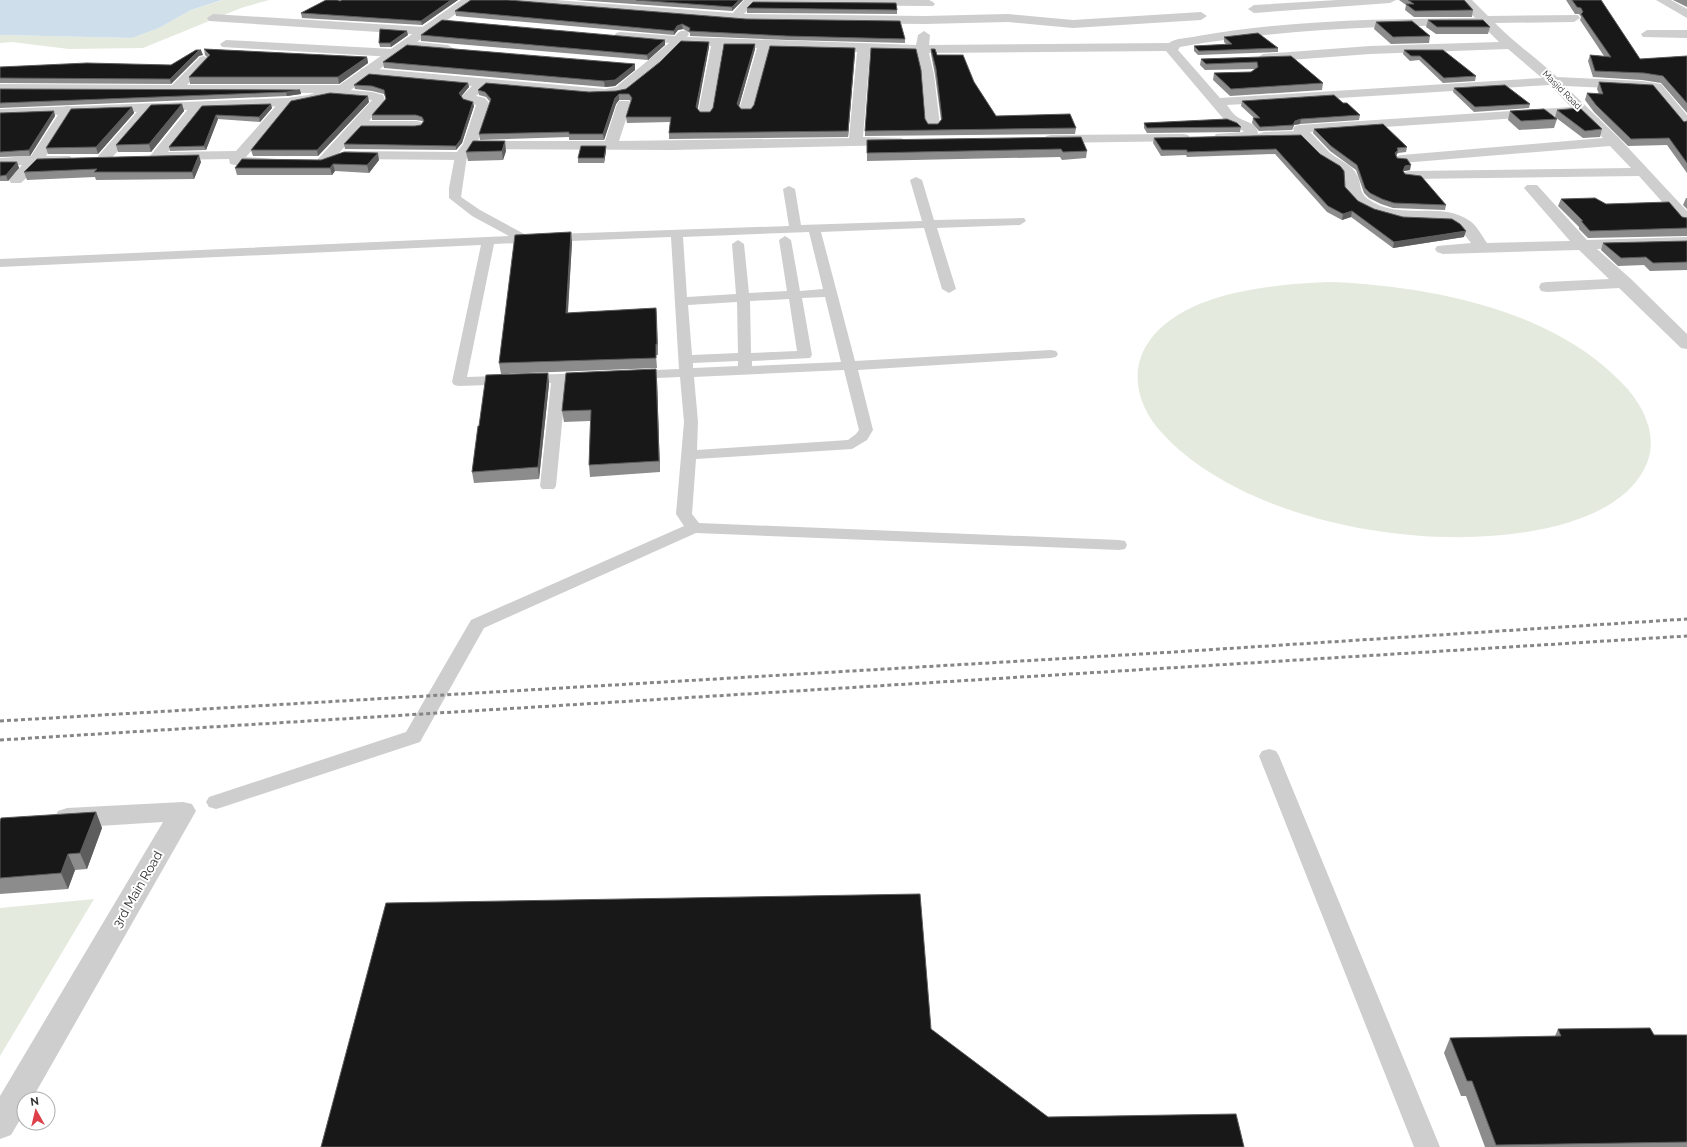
<svg xmlns="http://www.w3.org/2000/svg" width="1687" height="1147" font-family="Raleway,sans-serif">
  <style>
    .green { fill: #e4eadd }
    .water { fill: #cedfeb }
    .lines { fill: none; stroke-linecap: round; stroke-linejoin: round }
    .service { fill: #cecece; fill-rule: evenodd }
    .minor { fill: #cecece; fill-rule: evenodd }
    .tertiary { fill: #cecece; fill-rule: evenodd }
    .rail { stroke: #868686; stroke-width: 3; stroke-dasharray: 4 3; stroke-linecap: butt }
    .wall { fill: #8c8c8c }
    .shaded-wall { fill: #5d5d5d }
    .building { fill: #181818; stroke: #5d5d5d }
    .labels { text-anchor: middle; stroke-width: 4; stroke-linejoin: round; paint-order: stroke }
    .far-street-label { font-size: 9px; fill: #313131; stroke: #fff }
    .near-street-label { font-size: 13px; fill: #313131; stroke: #fff }
  </style>
  <rect width="100%" height="100%" fill="#fff"/>
  <path class="green" d="M223 0H269L241 8 143 48 69 49 12 42 0 43V35L132 38 159 28 191 10Z
    M1331 282C1427 286 1548 308 1619 380 1641 401 1659 433 1647 463 1634 495 1601 512 1570 522 1451 559 1249 528 1162 433 1139 408 1128 373 1148 343 1182 291 1275 284 1331 282Z
    M94 899 0 1056V908Z"/>
  <path class="water" d="M0 0H222L191 10 159 28 132 38 0 35Z"/>
  <g class="lines">
    <path class="service" d="M461 153 467 156 461 197 480 210 526 235 789 226 783 189 789 186 795 189 801 225 922 221 910 180 916 177 922 180 934 220 1024 218 1026 221 1020 225 937 228 956 289 949 293 942 289 924 228 821 232 855 361 1051 350 1056 351 1058 354 1056 357 1051 358 858 370 873 430 867 440 852 449 696 459 692 514 699 523 1119 540 1125 541 1127 545 1125 549 1119 550 696 533 484 628 420 742 223 807 216 809 209 807 206 802 209 797 406 732 471 620 684 526 676 514 684 422 680 377 634 379 629 378 627 375 629 372 634 371 679 369 671 237 494 244 467 377 588 373 593 374 595 377 593 380 566 382 556 486 554 489H542L540 486 551 383 459 386 454 385 452 382 481 245 0 267V259L509 236 472 216 449 198V188L455 156ZM809 232 823 289 800 291 791 240 785 236 779 240 787 291 749 293 744 244 738 240 732 244 736 294 687 297 683 237ZM825 297 841 362 752 366V361L810 358 812 355 802 298ZM789 299 797 351 751 353 750 301ZM737 302 738 353 692 355 688 305ZM738 361V366L693 368V363ZM844 370 859 430 856 434 848 440 697 450 698 422 694 377Z
      M1269 749 1276 751 1279 756 1440 1147H1414L1259 756 1262 751Z"/>
    <path class="minor" d="M503 0H555L733 13 744 0H929L933 2 935 4 933 6 752 5 744 14 925 16 1008 14 1073 20 1201 12 1207 16 1201 20 1073 28 1008 22 925 24 746 22 509 3Z
      M1337 0H1396L1390 3 1254 13 1248 9 1254 5Z
      M1459 0H1472L1488 16 1578 15 1580 18 1574 22 1495 23C1514 43 1537 58 1557 77L1642 81 1661 84 1687 115V128L1682 127 1652 90 1565 86 1619 138 1687 211V225L1681 223 1639 176 1410 179 1405 178 1403 175 1405 172 1410 171 1631 168 1610 146 1402 163 1397 162 1395 159 1397 156 1402 155 1603 138 1579 114 1310 132C1317 139 1323 146 1329 152 1339 161 1351 163 1357 175 1362 183 1358 192 1368 199 1399 222 1441 200 1470 221 1477 226 1482 236 1487 243L1570 241 1524 188 1527 185H1537L1587 240 1687 237V247L1597 249 1631 279 1687 334V349L1681 348 1619 288 1547 292 1541 291 1539 287 1541 283 1547 282 1609 279 1579 250 1443 254 1437 252 1435 249 1437 246 1471 243 1460 229 1451 223 1402 221 1373 213 1357 205 1345 192 1344 176 1340 171 1320 159 1301 139 1264 140 1258 137 1256 140 1251 141 1216 140 1214 137 1216 134 1244 132 1237 126 1227 123 1166 51 929 53 934 75 940 125 938 128H928L926 125 922 75 917 53 870 52 863 137 902 138 904 141 902 144 897 145 672 150 474 149 466 159 461 160 349 159 344 158 342 155 344 152 349 151 457 152 463 144 476 105 464 102 461 97 472 86 366 76 361 75 360 72 361 69 366 68 605 89 616 87 669 43 616 39 614 36 616 33 620 32 675 36C679 31 681 30 687 31L689 34 687 37H689L916 45 918 35 924 31 930 35 929 45 1169 43C1175 38 1190 38 1198 36 1290 20 1383 19 1475 18ZM1482 25 1499 42 1370 46 1263 54 1257 58 1263 62 1370 54 1508 49 1542 78 1220 98 1178 50 1180 47C1280 29 1381 26 1482 25ZM682 44 711 46 698 113 700 116H710L712 113 723 46 757 48 739 110 741 113H751L753 110 769 49 857 52 849 138 619 141 631 104 629 101H619L617 104 605 141H478L490 104 485 98 476 96 486 87C509 89 532 91 554 93 578 95 601 99 625 93L659 66ZM1550 85 1571 107 1300 125 1295 126 1293 129 1294 131 1264 132 1258 134C1258 122 1243 122 1236 116 1232 113 1230 109 1227 105Z
      M1656 0H1671L1687 9V18Z
      M213 14 425 27 431 31 425 35 209 21 207 18Z
      M1647 30H1687V38L1643 37 1641 34Z
      M226 40 393 49 399 53 393 57 222 47 220 44Z
      M408 41 448 45 454 49 448 53 404 48 402 45Z
      M204 56 210 60 187 85H343L348 86 349 90 372 92 383 95 386 102 369 121H416L421 122 423 125 421 128 416 129H361L328 165H318L316 162 318 159 372 100 331 97 326 96 324 93 0 92V84L172 85 200 57Z
      M287 98 292 99 294 102 246 157 275 159 277 162 275 165H235L230 164 229 159 169 160 163 158 157 160 152 159 150 156 193 103H203L205 106 168 152 236 151 282 99Z
      M148 104 153 105 155 108 153 111 109 161H99L97 158 99 155 143 105Z
      M68 106 73 107 75 110 46 156H70L72 159 70 162 40 165 21 183H11L9 180 22 165 0 166V158L31 156 63 107Z
      M1183 134 1188 135 1190 138 1188 141 1051 143 1046 142 1044 139 1046 136 1051 135Z
      M183 802 192 804 196 811 32 1099H24V1113L11 1135 0 1139V1096L163 822 67 828 58 825 54 818 58 811 67 808Z"/>
    <path class="tertiary" d="M461 0H475L348 92 309 103 287 106 0 117V109L287 98 308 95 338 86Z"/>
    <path class="rail" d="M0 721 1158 653 1687 619
      M0 740 1687 636"/>
  </g>
  <path class="wall" d="M458 0 422 25 302 18 301 13 340 1Z
    M471 0 905 39V43L787 40 690 36V33L683 29 678 30 674 35 456 16 455 11Z
    M576 0H743L732 11Z
    M1399 0H1464L1473 10 1472 17H1414L1405 10 1406 5Z
    M1566 0H1601L1640 59 1687 56V113L1661 83 1642 80 1593 77 1588 61 1590 55 1604 56 1580 20 1581 17 1579 14H1575Z
    M1673 0H1687V7Z
    M747 8 897 10V14L747 13Z
    M1428 20 1490 27 1488 34H1436L1426 27Z
    M1376 22 1430 36 1429 43 1391 44 1374 29Z
    M408 35 391 47H380L379 43Z
    M421 35 665 40V45L648 60 421 41Z
    M1224 37 1278 48V52L1198 55 1194 51V46L1227 45 1224 42Z
    M709 42V47L697 109 700 112H710L755 49 739 106 741 109H751L855 48 848 137 669 139V133L670 122 627 123 626 117 631 101 629 100H619L616 104 604 140H569V137L480 140 479 134 490 102 486 97 479 95 478 90 589 92 616 91 626 89Z
    M204 49 367 57 368 63 339 84H190L189 77 207 57 205 55Z
    M931 49 937 55 974 82 996 116 1076 128 1075 134 865 136V131L928 124H938L941 120 935 75 931 54Z
    M1404 50 1476 76 1475 81 1443 83 1419 60 1410 61 1403 54Z
    M203 55 199 56 171 84 0 83V67L171 65Z
    M1291 56 1323 83 1322 90 1230 96 1213 80 1214 73 1251 72 1256 69 1205 70 1200 65 1201 59Z
    M383 62 635 70 615 86 605 87 384 68Z
    M1599 82 1684 122 1687 121V173L1667 145 1628 146 1594 112 1585 100 1587 93 1599 94 1597 89Z
    M468 83 469 87 461 96 463 99 474 106 462 143 456 150 345 149 344 144 421 125 423 122 422 121 416 120H372V115L386 99 384 94 372 91 355 89 354 85Z
    M1454 88 1530 104 1529 108 1474 112 1453 92Z
    M0 89 300 90 301 94 287 96 0 108Z
    M1242 101 1343 103 1360 115 1359 120 1300 124 1294 125 1292 130 1259 131 1252 123 1253 118H1254L1241 106Z
    M369 102 318 156H253L251 150Z
    M182 104 184 111 151 152H118L116 145Z
    M202 106 272 108 260 122 218 119 206 150 170 151 169 147Z
    M132 107 134 113 98 154H48L46 148Z
    M1557 110 1602 129 1600 137 1583 138 1555 117Z
    M1510 111 1557 119 1554 128 1519 130 1508 120Z
    M0 113 55 116 30 156 0 157Z
    M1144 123 1241 127 1240 132 1147 133 1144 128Z
    M1314 129 1407 147 1406 152 1398 153 1397 154 1396 156 1397 158 1410 170 1404 171 1403 172 1405 174 1446 205 1445 210 1393 208 1381 204 1369 198 1364 193 1356 170 1330 151 1313 133Z
    M1301 135 1345 187 1358 201 1374 209 1464 237 1393 248 1351 217 1342 220 1327 212 1275 154 1187 157 1186 155 1161 156 1153 143 1154 138Z
    M1081 137 1087 151 1086 158 1062 160 1060 157 867 161V153Z
    M606 146V151L604 163H578V158Z
    M506 151 503 160 468 161 466 152Z
    M321 160H379L369 173 335 171 332 175H237L235 168Z
    M0 162H17L19 168 8 181H0Z
    M201 162 194 179 96 180 95 177 27 180 24 172Z
    M1686 198H1687V209L1683 205Z
    M1561 199 1606 204 1682 217 1687 218V236L1588 238 1579 229V227L1558 206Z
    M1687 241V270L1650 271 1644 265 1618 266 1601 250 1603 243Z
    M572 242 568 313 656 308 658 355H656L657 368 501 374 499 363Z
    M548 373 549 384 539 479 474 483 472 472 479 426Z
    M657 380 660 472 590 477 589 465 590 421 564 422 562 411Z
    M96 812 102 828 87 869 75 870 68 889 0 894V821Z
    M1558 1029 1654 1035H1687V1147H1485L1466 1096H1461L1444 1053 1450 1038 1555 1036Z"/>
  <path class="shaded-wall" d="M451 0H458L422 25 421 21Z
    M739 0H743L732 11V7Z
    M682 24 683 29 678 30 674 35V31L677 26Z
    M407 31 408 35 391 47 390 43Z
    M665 40V45L648 60 647 55Z
    M709 42V47L697 113 696 107Z
    M755 44V49L738 110 737 104Z
    M855 48V53L848 137V131Z
    M201 50 203 55 199 56 171 84 170 79 198 51Z
    M367 57 368 63 339 84 338 77Z
    M635 64V70L615 86 605 87 604 81Z
    M468 83 469 87 460 98 459 93Z
    M300 90 301 94 287 96 286 92Z
    M619 94V100L616 104 604 140 603 134 615 98Z
    M368 96 369 102 318 156 317 150Z
    M473 102 474 106 462 143 456 150V146Z
    M182 104 184 111 151 152 149 144Z
    M271 104 272 108 260 122 259 117Z
    M132 107 134 113 98 154 96 147Z
    M54 111 55 116 30 156 29 150Z
    M216 115 218 119 206 150 204 146Z
    M1301 119 1300 124 1294 125 1292 130 1293 125 1295 121Z
    M505 141 506 151 503 160 502 151Z
    M606 146V151L604 163V158Z
    M1398 150 1397 154 1394 158 1395 153Z
    M378 153 379 160 369 173 367 165Z
    M199 155 201 162 194 179 192 172Z
    M17 162 19 168 8 181 6 175Z
    M333 164 335 171 332 175 330 168Z
    M1411 165 1410 170 1404 171 1402 176 1405 166Z
    M1352 211 1351 217 1342 220 1343 214Z
    M1466 231 1464 237 1393 248 1394 242Z
    M571 232 572 242 567 324 566 313Z
    M656 308 657 319 658 355 657 344Z
    M656 369 657 380 660 472 659 461Z
    M548 373 549 384 539 479 538 467Z
    M96 812 102 828 87 869 80 853Z
    M68 854 75 870 68 889 61 873Z"/>
  <path class="building" d="M326 0H337L340 1 342 0H451L421 21 301 13Z
    M471 0H508L746 19 900 21 905 39 787 36 689 31 690 28 682 24 677 26 674 31 455 11Z
    M636 0H739L732 7Z
    M1408 0H1464L1473 10 1415 11 1406 4H1414Z
    M1572 0H1601L1640 59 1687 56V103L1663 76 1644 73 1595 71 1590 55 1611 57 1581 14 1583 12 1581 8 1577 7Z
    M753 2 896 3 897 10 747 8Z
    M442 20 665 40 647 55 421 35Z
    M1428 20H1483L1490 27H1437Z
    M1412 21 1430 36 1393 37 1376 22Z
    M380 29 407 31 390 43H379Z
    M1258 33 1278 48 1199 51 1194 46 1232 44 1224 37Z
    M681 41 709 42 696 107 700 112H710L713 108 724 44H755L737 104 741 109H751L754 105 770 46 855 48 848 131 669 133 671 117H626L632 98 629 94H619L615 98 603 134H569V132L479 134 491 99 485 92 478 90 486 83 589 92 616 91 626 89 660 62Z
    M407 45 635 64 615 80 604 81 383 62Z
    M871 48 916 49 921 70 925 119 928 124H938L942 119 936 69 931 49H935L937 55H963L974 82 996 116 1070 114 1076 128 865 131Z
    M204 49 367 57 338 77H189L210 55Z
    M196 50H201L198 51 170 79 0 78V67L87 63 171 65Z
    M1404 50H1443L1476 76 1444 78 1420 56H1411Z
    M1291 56 1323 83 1231 89 1214 73 1251 72 1258 67 1257 62 1206 64 1201 59Z
    M369 74 468 83 459 93 463 99 473 102 461 139 456 146 344 144 361 126H415L421 125 424 121 422 117 416 115H372L386 99 384 90 372 86 354 85Z
    M1599 82 1653 85 1684 122 1687 121V163L1669 138 1631 139 1596 105 1587 93 1603 94Z
    M1505 85 1530 104 1475 107 1454 88Z
    M0 89 300 90 286 92 0 103Z
    M330 93 368 96 317 150H251L291 101Z
    M1334 95 1343 103H1347L1360 115 1301 119 1295 121 1293 125 1260 127 1253 118H1260L1242 101Z
    M182 104 149 144 116 145 151 105Z
    M271 104 259 117 216 115 204 146 169 147 202 106Z
    M132 107 96 147 46 148 71 109Z
    M1580 108 1602 129 1585 131 1557 110Z
    M1544 109 1557 119 1521 121 1510 111Z
    M54 111 29 150 0 152V113Z
    M1227 119 1237 123 1241 127 1147 128 1144 123Z
    M1383 124 1407 147 1397 148 1398 150 1395 153 1397 158 1407 159 1411 165 1405 166 1403 171 1405 174 1421 176 1446 205 1394 203 1382 199 1370 193 1365 188 1357 165 1331 146 1314 129Z
    M1301 135 1320 154 1340 166 1344 171 1345 187 1358 201 1374 209 1403 217 1452 219 1460 224 1466 231 1394 242 1352 211 1343 214 1328 206 1276 149 1187 152V150H1162L1154 138Z
    M1081 137 1087 151 1063 152 1061 149 867 153V140Z
    M473 141H505L502 151 466 152Z
    M581 146H606L604 158H578Z
    M344 152 378 153 367 165 333 164 330 168H235L242 159 321 160Z
    M199 155 192 172H94L97 169 24 172 37 159Z
    M0 162H17L6 175 0 176Z
    M1595 198 1606 204 1669 202 1682 217 1687 218V228L1590 231 1581 221H1583L1561 199Z
    M571 232 566 313 656 308 657 344H656V358L499 363 515 235Z
    M1687 241V262L1653 263 1646 257 1621 258 1603 243Z
    M656 369 659 461 589 465 591 410 562 411 566 373Z
    M548 373 538 467 472 472 478 426H479L486 375Z
    M96 812 80 853 68 854 61 873 0 878V821L1 818Z
    M920 894 931 1029 1048 1117 1236 1114 1244 1147H321L386 903Z
    M1650 1028 1654 1035H1687V1142L1496 1145 1472 1081H1467L1450 1038 1561 1036 1558 1029Z"/>
  <g class="labels">
    <g class="far-street-label">
      <text transform="translate(1562 90) rotate(45)" y="3">Masjid Road</text>
    </g>
    <g class="near-street-label">
      <text transform="translate(137 889) rotate(-60)" y="5">3rd Main Road</text>
    </g>
  </g>
  <g transform="translate(36 1111) rotate(352)"><circle r="19" fill="#ffffff" stroke="#adadad"/>
  <path d="M0-3L7 15L0 10L-7 15Z" fill="#dd3e47"/>
  <text y="-6" font-size="11" font-weight="bold" text-anchor="middle" fill="#313131">N</text>
  </g>
</svg>
